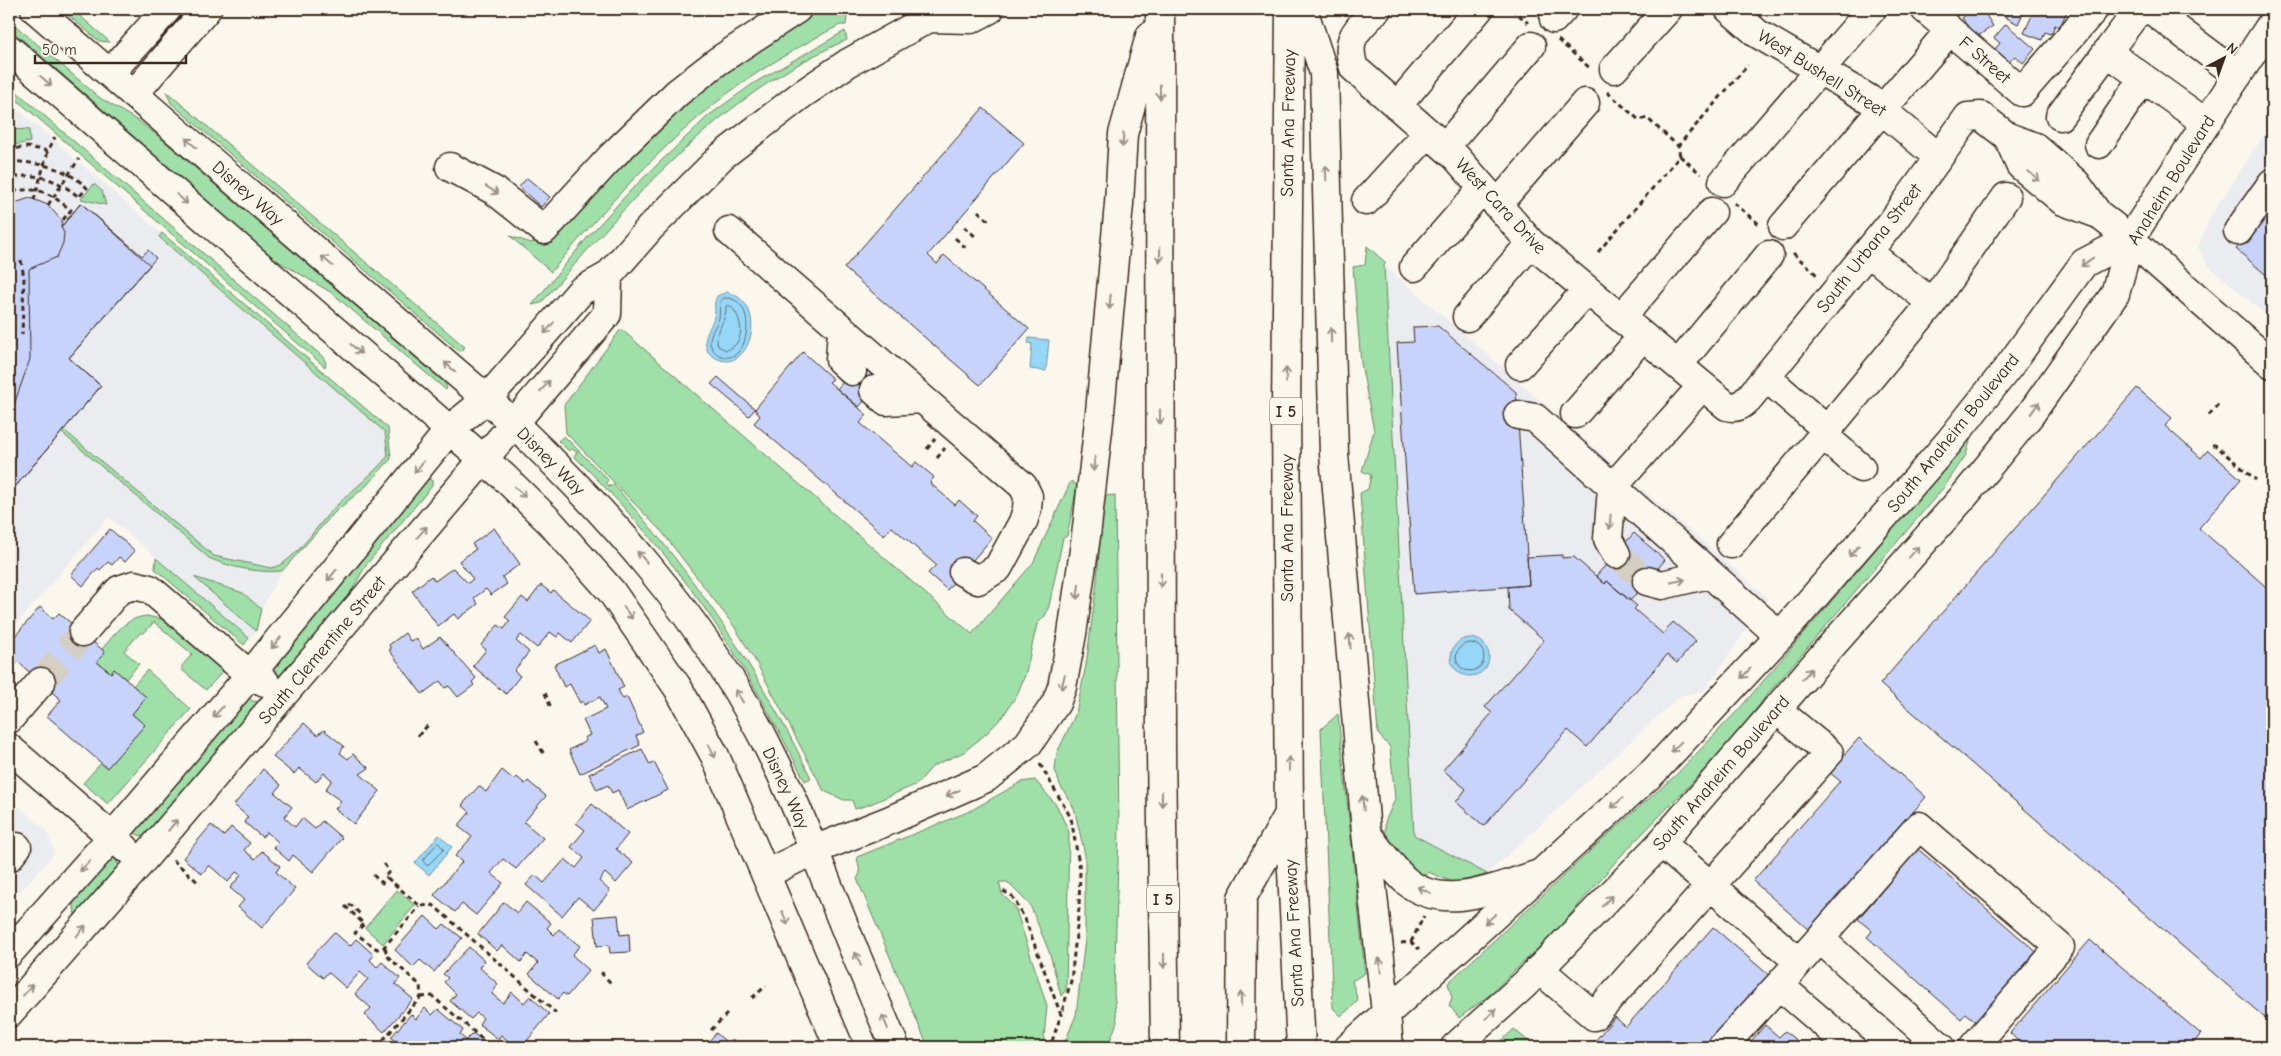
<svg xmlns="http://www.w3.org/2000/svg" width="2281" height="1056" font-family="'Comic Neue',sans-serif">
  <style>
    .built { fill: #ebecf0 }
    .green { fill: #9fdfa8; stroke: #6d8463 }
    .water { fill: #96d7f8; stroke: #7292a1 }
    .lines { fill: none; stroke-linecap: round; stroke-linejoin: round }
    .shore { stroke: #5f6f75; stroke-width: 1 }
    .building { fill: #c7d3fa; stroke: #3b2a1e }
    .minor-tunnel { stroke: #d5cec3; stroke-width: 28; stroke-dasharray: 28 14; stroke-linecap: butt }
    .minor-casing { stroke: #3b2a1e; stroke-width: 31 }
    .major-casing { stroke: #3b2a1e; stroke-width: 31 }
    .highway-casing { stroke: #3b2a1e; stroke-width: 31 }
    .path { stroke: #3b2a1e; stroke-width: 3; stroke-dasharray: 5 4; stroke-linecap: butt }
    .minor { stroke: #fbf7ec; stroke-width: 28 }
    .major { stroke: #fbf7ec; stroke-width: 28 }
    .highway { stroke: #fbf7ec; stroke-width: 28 }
    .oneway { stroke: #9b9085 }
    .labels { text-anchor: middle; stroke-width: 5; stroke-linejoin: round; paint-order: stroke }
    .shield { fill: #fbf7ec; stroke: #75685c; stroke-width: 1 }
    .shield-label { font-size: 16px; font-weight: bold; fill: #3b2a1e }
    .street-label { font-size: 18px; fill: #3b2a1e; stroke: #fbf7ec }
  </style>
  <rect width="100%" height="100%" fill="#fbf7ec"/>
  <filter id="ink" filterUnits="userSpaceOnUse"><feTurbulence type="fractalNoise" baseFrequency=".02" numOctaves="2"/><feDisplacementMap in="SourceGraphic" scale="10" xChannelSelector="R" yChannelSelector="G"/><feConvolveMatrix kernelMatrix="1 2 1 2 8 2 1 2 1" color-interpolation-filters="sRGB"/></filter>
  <g filter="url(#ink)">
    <path class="built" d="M9 102 388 428 391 459 365 487 335 512 282 571 261 609 256 631 249 638 109 517 9 633Z
      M2272 123V320L2208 265 2198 248 2211 215Z
      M1384 265 1768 598 1705 690 1680 696 1487 874 1414 835Z
      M9 798 46 830 55 853 9 904Z"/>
    <path class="green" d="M61 9H72L110 42 99 41Z
      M821 9H848L846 25H840C801 45 762 68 727 94 661 145 604 209 551 272L510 236 531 243 550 238 659 124 784 28Z
      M9 20 100 98 140 122 163 140 444 382 447 387 446 390 332 293 273 258 9 28Z
      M845 31 847 40C719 95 631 200 541 303L532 305 587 238 630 191 708 116 754 83Z
      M9 85 323 357 326 363 325 367 9 93Z
      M166 91 465 347 460 352 171 103Z
      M29 129 30 142 9 146V130Z
      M94 184 102 191 106 205 81 199Z
      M162 233 388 428 391 459 365 487 335 512 282 571C259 573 231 568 209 558L62 433 64 430 214 556 271 568C294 565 320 520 338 504 356 487 372 475 388 456L385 432 159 237Z
      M1367 246 1386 263 1384 265 1414 835 1487 874 1457 884 1428 872 1423 883 1386 844 1385 822 1395 799 1390 747 1378 734 1360 493 1368 489 1371 475 1362 471 1374 431 1361 363 1353 267 1365 265Z
      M621 329 972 634 1033 563 1071 481 1077 486 1067 536 1063 538 1049 606 1045 616 1037 624 1026 672 1018 693 1003 716 987 733 964 752 933 766 917 784 868 805 855 809 852 800H844L824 791 756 662 734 626 662 532 566 433 564 405Z
      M564 436 608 480 606 483 610 487 613 484C693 573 759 670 811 778L805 781C774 721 742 661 703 606 665 552 621 502 574 456L577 452 572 449 569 451 558 441Z
      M1971 438 1966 455 1944 487 1767 695 1731 742 1618 859 1557 930 1487 997 1459 1018 1449 1005 1452 998 1448 983 1602 840 1676 775 1740 708Z
      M426 479 432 480V486L366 565 346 601 288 673 280 675 268 670Z
      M1115 495 1119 829 1114 993 1117 1022 1108 1047H1063L1076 1015 1085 939V855L1074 808 1060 785 1055 770 1057 753 1076 713 1086 665 1097 581 1103 496Z
      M156 558 249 638 244 645 155 569Z
      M194 577 243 593 261 609 256 631Z
      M147 616 165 620 223 671 206 690 182 670V666L192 654 154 622 144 633H140L124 651 139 664 126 679 114 670 111 673 97 662 105 652 102 649C116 633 125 618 147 616Z
      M147 670 191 709 108 804 83 783 101 763 107 768 144 725 132 714 146 697 133 686Z
      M247 695 252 701 260 702 146 836 138 835 131 830Z
      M1338 714 1365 973 1352 981 1358 1001 1341 1016 1333 1008 1321 729Z
      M1035 780 1057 806 1069 832 1066 990 1061 996 1050 954 1030 905 1007 882H999L1002 894 1015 907 1047 1006 1043 1047H928L857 879 860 873 857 857 970 811 1021 782Z
      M113 854 118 864V870L79 920 75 916 73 898Z
      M397 890 415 905 383 944 365 928Z
      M1514 1029 1535 1047H1495Z"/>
    <path class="water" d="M727 292C775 305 745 388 708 352 701 337 710 331 714 317 716 310 713 304 717 296Z
      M1029 338 1049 340 1046 371 1030 369 1032 344 1028 343Z
      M1451 657a19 19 0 1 1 38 0a19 19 0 1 1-38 0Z
      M439 835 452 847 429 875 415 863Z"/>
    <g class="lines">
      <path class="shore" d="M724 298C760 295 750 371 719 355 714 352 711 348 710 343 709 333 717 326 719 318 720 312 719 307 720 302Z
        M729 305C743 315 747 345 726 350L718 346C713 334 727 320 726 307Z
        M1456 657a14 14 0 1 1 28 0a14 14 0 1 1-28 0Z
        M438 843 444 849 427 866 423 861Z"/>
    </g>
    <path class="building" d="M1960 9H1982L1993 26 1975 38 1962 18 1965 16Z
      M2009 9H2025L2018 24 2005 17Z
      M2035 9H2068L2060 27 2055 25 2051 34 2045 32 2042 40 2024 33Z
      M2006 24 2035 49 2023 63 2015 56 2009 62 1995 49 2000 43 1994 38Z
      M983 108 1024 143 928 255 937 264 944 255 1029 329 980 385 844 268Z
      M527 178 550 197 541 207 519 187Z
      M30 198 48 205 62 221 61 227 81 203 142 256 148 250 156 258 69 358 101 386 9 494V201L15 203Z
      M81 203 150 265 69 358 101 386 9 494V419L30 359 29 269 57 257 63 243 64 233 61 227Z
      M2272 207V280L2236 249Z
      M9 268 12 284V333L9 331Z
      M1438 326 1516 392 1529 585 1414 594 1397 343 1414 342 1413 327Z
      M803 352 833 379 829 382 867 415 860 423 912 467 916 462 934 477 930 483 955 505 959 500 977 516 973 521 992 538 947 590 928 573 936 565 892 527 884 535 754 423 760 416 755 409Z
      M863 358 885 377 859 407 837 389Z
      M718 377 755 409 749 416 711 384Z
      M2137 388 2172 418 2165 426 2201 458 2208 450 2241 479 2199 528 2272 592V1024L1880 684Z
      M494 528 520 564 502 577 507 584 491 595 486 589 474 598 478 604 458 619 454 614 438 626 412 591 431 576 435 581 453 568 468 583 473 579 459 561 476 549 472 544Z
      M110 529 135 551 125 562 119 557 112 565 108 562 100 570 98 568 83 586 71 575Z
      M1634 533 1665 560 1630 601 1607 581 1605 584 1596 576Z
      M1562 555V558L1574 557 1605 584 1607 581 1637 606 1634 609 1663 634 1673 622 1696 641 1677 663 1667 655 1587 747 1568 730 1484 826 1456 802 1466 789 1443 770 1492 713 1485 707 1544 640 1509 610 1508 587 1529 585 1527 557Z
      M541 585 551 593 553 590 590 621 572 643 560 633 557 637 550 632 537 648 521 635 516 641 529 652 514 671 520 676 506 694 473 666 486 650 481 645 498 625 504 629 510 621 505 617 522 597 528 602Z
      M40 607 53 619 59 613 105 652 97 662 111 673 114 669 146 697 132 714 145 725 107 768 47 716 61 700 18 662 9 673V643Z
      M405 633 410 641 416 638 423 649 440 637 476 678 472 682 474 685 458 697 449 686 445 688 440 681 422 694 389 650 391 649 389 645Z
      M595 645 599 653 606 649 624 687 618 690 623 699 627 697 643 732 636 736 640 745 580 774 569 750 586 741 584 738 590 735 583 720 606 709 600 697 584 705 583 701 580 703 570 684 564 687 554 665Z
      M304 723 317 735 324 730 344 746 340 753 348 759 353 754 369 768 360 774 380 791 354 824 335 809 341 801 325 790 332 780 324 773 316 782 299 768 294 774 273 757Z
      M1859 738 1926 797 1810 931 1753 881 1840 781 1829 772Z
      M642 749 650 765 654 762 668 790 627 810 618 790 612 793 608 785 597 790 589 774Z
      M263 769 281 785 275 793 292 807 284 817 295 827 302 818 315 829 322 821 342 838 313 872 293 855 289 861 273 847 278 842 267 832 262 837 244 822 248 817 234 805Z
      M502 770 514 780 517 777 525 784 528 781 546 796 524 822 543 838 516 869 503 859 491 873 503 883 476 915 462 904 455 912 434 895 462 862 455 856 472 837 458 826 470 812 462 805 479 786 486 792Z
      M592 804 628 834 616 849 633 863 616 883 605 873 599 881 610 891 594 910 578 897 562 916 526 885 535 875 544 883 565 859 576 868 584 858 571 847 585 830 576 823Z
      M211 825 224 836 231 827 250 843 244 850 255 859 262 851 280 866 276 872 295 889 262 928 238 907 244 900 230 888 241 875 236 872 228 882 209 865 202 874 183 858Z
      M1918 849 2041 956 1981 1026 1966 1013 1961 1019 1867 937 1872 931 1858 919Z
      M504 902 517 913 526 902 551 923 547 928 554 935 559 929 580 946 572 955 589 970 567 996 563 993 558 999 529 974 538 963 527 954 521 962 502 945 497 951 478 934Z
      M618 915 620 935 629 934 630 952 610 953 609 945 597 946 594 917Z
      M425 916 439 929 444 924 462 938 434 972 420 960 413 967 395 950Z
      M1713 927 1771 977 1709 1047H1590L1615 1017 1626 1027Z
      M334 932 350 946 356 939 374 955 370 960 377 967 382 962 400 978 395 984 413 999 384 1032 365 1015 371 1008 355 994 368 979 360 972 346 988 328 972 323 978 306 963Z
      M2090 940 2201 1034 2190 1047H2015L2019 1042 2010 1033Z
      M469 947 485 961 479 967 498 984 492 994 503 1003 512 992 524 1003 530 996 549 1014 522 1047H516L501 1035 498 1039 479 1024 483 1018 477 1013 471 1019 450 1001 456 994 444 982 448 978 443 974Z
      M425 1008 432 1015 438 1009 463 1030 460 1035 466 1040 473 1033 489 1046 403 1047 391 1037 411 1014 416 1019Z
      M1765 1025 1779 1037 1785 1031 1804 1047H1746Z
      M716 1033 732 1047H704Z"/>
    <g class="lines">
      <path class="minor-tunnel" d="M1616 554 1647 581
        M41 682 83 632"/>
      <defs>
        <path id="minor" d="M1377 9C1357 31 1344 37 1354 68L1456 157 1531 243 1727 406C1737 409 1742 405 1749 398L1892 222 1968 117 1981 116 2008 137 2035 147 2076 183 2098 214
          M1729 9 1758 34 1869 99 1938 157
          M1925 9 2022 92 2094 9
          M929 18 971 19 990 9
          M1554 19 1563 9
          M2107 52 2135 15 2144 9 2153 11 2238 75
          M1614 69 1668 9
          M110 73 167 9
          M134 94 207 9
          M1397 106 1479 9
          M2060 116 2107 52 2206 123
          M2008 137 2020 165 2063 201 2098 214 2130 239
          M2099 144 2143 79
          M1445 147 1531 46
          M450 167 495 191 544 230 611 157 677 93 718 61 797 9
          M1723 182 1872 9
          M1366 201 1428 133
          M1497 205 1585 103
          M1783 226 1939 43
          M729 231 1023 486 1028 496 1027 509 1023 522 998 568 978 580 963 572
          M2238 231 2272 183
          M1868 252 1932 303 2006 197
          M1414 267 1483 188
          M1467 317 1531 243
          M1621 318 1712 212
          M842 329 840 360 852 371
          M1520 365 1587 290
          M1678 365 1769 255
          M1766 377 1827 430 1932 303
          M874 390 886 401 922 399
          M1575 414 1643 336
          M1518 415 1535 418 1780 636
          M1823 435 1861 468
          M1731 544 1827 430
          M1616 554 1608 539 1612 488 1702 386
          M1647 581 1662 585 1709 574
          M83 632 119 590 134 585 150 589 250 675 265 682
          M9 719 41 682
          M9 748 125 848
          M1661 843 1799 962
          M9 857 17 847
          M1820 939 1941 1047
          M9 953 112 837 250 675 450 429 487 399 581 291 608 276 650 228 722 156 801 95 848 63 929 18 940 9
          M1539 969 1594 1016 1829 753 1776 709
          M9 1013 141 862 607 314 608 276
          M1722 1047 1779 985
          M1851 1047 1779 985 1919 826 2060 947 1973 1047"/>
        <path id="major" d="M35 9 487 399C602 504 709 622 776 763 801 814 820 866 841 918 858 961 877 1004 895 1047
          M9 49 504 477 550 522 611 591 678 688 715 756 839 1047
          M2130 239 2272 364
          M766 874 814 850
          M1386 1013 1389 1047
          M1349 1047 1654 771 1780 636 1949 442 2010 365 2084 263 2130 239
          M1455 1047 1525 984 1661 843 1819 660 1965 495 2030 415 2115 294 2130 239 2272 23"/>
        <path id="highway" d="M1160 9 1161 750 1165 1047
          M1290 9 1286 410 1289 813 1301 1047
          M1303 9 1324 73 1334 454 1366 832 1386 1013
          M1367 834C1379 850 1391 867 1406 881 1444 913 1498 887 1539 874
          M814 850 888 821 986 778 1028 744 1056 703 1062 687 1072 634 1086 536 1100 412 1119 204 1123 134 1150 36
          M1241 1047 1242 898 1289 814"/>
      </defs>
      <use href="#minor" class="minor-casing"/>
      <use href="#major" class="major-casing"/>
      <use href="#highway" class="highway-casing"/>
      <path class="path" d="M1512 9 1528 23
        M1558 40 1591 69
        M1607 92 1639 120 1647 118 1678 146
        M9 152 11 149 27 147 48 151 55 137
        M1680 156 1678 146 1748 65
        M9 161C38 163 65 166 87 188L79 197C58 180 39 172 12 178L15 191C42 186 51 195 71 210L62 221
        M34 200 48 151
        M1734 203 1760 225
        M48 205 79 159
        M978 211 989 221
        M964 227 976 237
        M955 238 966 248
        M1598 252 1680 156 1701 174
        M1793 253 1818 276
        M21 260 24 278 22 335
        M2209 415 2219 403
        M2212 445H2215L2256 480
        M927 449 935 439
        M937 458 945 448
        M2269 465 2272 461
        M545 693 551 708
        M418 736 429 724
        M536 741 544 754
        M1040 764 1071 818 1080 870 1079 908 1071 981 1061 1015
        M173 860 200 884
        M384 864 389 872 385 876 420 906 433 905 556 1013
        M373 875 382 883 387 877
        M1003 891 1012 896 1025 919 1061 1015 1050 1047
        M345 906 364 924 355 933 377 949 383 948 420 906
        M349 906 351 905 360 914
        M1411 942 1424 916
        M1401 943 1411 942 1419 949
        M603 972 602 974 611 983
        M421 997 432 996 492 1047
        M752 998 766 986
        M711 1030 727 1014
        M383 1040 421 997 420 985 387 956 385 947"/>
      <use href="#minor" class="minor"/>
      <use href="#major" class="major"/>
      <use href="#highway" class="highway"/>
    </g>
    <defs><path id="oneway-shaft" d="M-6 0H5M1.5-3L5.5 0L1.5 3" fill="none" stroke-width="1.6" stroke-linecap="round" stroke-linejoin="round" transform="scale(1.25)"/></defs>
    <g class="oneway">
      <use href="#oneway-shaft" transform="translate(46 81) rotate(41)"/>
      <use href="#oneway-shaft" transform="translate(1160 92) rotate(90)"/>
      <use href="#oneway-shaft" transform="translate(1123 140) rotate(95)"/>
      <use href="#oneway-shaft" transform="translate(191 143) rotate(-139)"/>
      <use href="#oneway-shaft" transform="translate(1326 173) rotate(-92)"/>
      <use href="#oneway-shaft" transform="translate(2034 176) rotate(40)"/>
      <use href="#oneway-shaft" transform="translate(492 190) rotate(32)"/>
      <use href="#oneway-shaft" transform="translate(182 199) rotate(41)"/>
      <use href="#oneway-shaft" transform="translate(1160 255) rotate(90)"/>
      <use href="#oneway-shaft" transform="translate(327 261) rotate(-139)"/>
      <use href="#oneway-shaft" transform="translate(2087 262) rotate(144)"/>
      <use href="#oneway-shaft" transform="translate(1110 302) rotate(95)"/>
      <use href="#oneway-shaft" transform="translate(549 328) rotate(131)"/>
      <use href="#oneway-shaft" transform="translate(1331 335) rotate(-92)"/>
      <use href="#oneway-shaft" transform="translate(356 349) rotate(41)"/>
      <use href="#oneway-shaft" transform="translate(450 367) rotate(-139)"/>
      <use href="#oneway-shaft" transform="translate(1286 375) rotate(-89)"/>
      <use href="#oneway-shaft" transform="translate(545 386) rotate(-49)"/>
      <use href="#oneway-shaft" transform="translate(2035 408) rotate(-55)"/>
      <use href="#oneway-shaft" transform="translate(1160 417) rotate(90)"/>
      <use href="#oneway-shaft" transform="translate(1094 464) rotate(97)"/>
      <use href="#oneway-shaft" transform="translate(419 467) rotate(129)"/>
      <use href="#oneway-shaft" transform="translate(520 492) rotate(44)"/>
      <use href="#oneway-shaft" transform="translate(1610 522) rotate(95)"/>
      <use href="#oneway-shaft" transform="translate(422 532) rotate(-49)"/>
      <use href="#oneway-shaft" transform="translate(1854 551) rotate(131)"/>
      <use href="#oneway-shaft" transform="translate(1914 552) rotate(-48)"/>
      <use href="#oneway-shaft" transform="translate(642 557) rotate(-130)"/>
      <use href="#oneway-shaft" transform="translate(332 575) rotate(130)"/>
      <use href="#oneway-shaft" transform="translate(1161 580) rotate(90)"/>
      <use href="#oneway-shaft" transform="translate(1678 581) rotate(-12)"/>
      <use href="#oneway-shaft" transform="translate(1078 592) rotate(98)"/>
      <use href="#oneway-shaft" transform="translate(628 613) rotate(54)"/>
      <use href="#oneway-shaft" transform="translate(1350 641) rotate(-95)"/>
      <use href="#oneway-shaft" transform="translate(276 643) rotate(129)"/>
      <use href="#oneway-shaft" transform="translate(1746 673) rotate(133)"/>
      <use href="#oneway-shaft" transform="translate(1807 674) rotate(-49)"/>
      <use href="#oneway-shaft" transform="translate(1063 682) rotate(103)"/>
      <use href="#oneway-shaft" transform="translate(739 696) rotate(-122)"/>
      <use href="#oneway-shaft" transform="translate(218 712) rotate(131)"/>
      <use href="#oneway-shaft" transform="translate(1676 747) rotate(134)"/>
      <use href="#oneway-shaft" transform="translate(712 751) rotate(63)"/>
      <use href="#oneway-shaft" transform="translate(1289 764) rotate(-91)"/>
      <use href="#oneway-shaft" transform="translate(953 793) rotate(156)"/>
      <use href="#oneway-shaft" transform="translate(1162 799) rotate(89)"/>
      <use href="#oneway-shaft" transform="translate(1363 803) rotate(-95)"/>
      <use href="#oneway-shaft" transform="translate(1617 803) rotate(138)"/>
      <use href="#oneway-shaft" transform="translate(173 825) rotate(-50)"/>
      <use href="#oneway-shaft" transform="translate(85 866) rotate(133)"/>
      <use href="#oneway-shaft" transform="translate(1424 890) rotate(-155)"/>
      <use href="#oneway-shaft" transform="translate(1607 901) rotate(-47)"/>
      <use href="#oneway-shaft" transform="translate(785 918) rotate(67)"/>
      <use href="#oneway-shaft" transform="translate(1490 919) rotate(138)"/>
      <use href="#oneway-shaft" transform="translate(81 931) rotate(-49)"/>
      <use href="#oneway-shaft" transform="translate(858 959) rotate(-113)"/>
      <use href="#oneway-shaft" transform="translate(1164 961) rotate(89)"/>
      <use href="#oneway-shaft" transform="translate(1380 965) rotate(-96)"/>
      <use href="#oneway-shaft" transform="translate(28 990) rotate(-49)"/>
      <use href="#oneway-shaft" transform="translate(1241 999) rotate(-90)"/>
      <use href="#oneway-shaft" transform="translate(1491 1014) rotate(-42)"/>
      <use href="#oneway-shaft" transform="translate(885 1022) rotate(-113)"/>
    </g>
  </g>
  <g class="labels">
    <g class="shield">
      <rect x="1270" y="397.5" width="32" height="27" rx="4"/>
      <rect x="1147" y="885.5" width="32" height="27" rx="4"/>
    </g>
    <g class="shield-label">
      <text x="1286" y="417">I 5</text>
      <text x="1163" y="905">I 5</text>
    </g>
    <g class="street-label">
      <text transform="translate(1985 60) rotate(41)" y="6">F Street</text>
      <text transform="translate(1822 73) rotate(32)" y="6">West Bushell Street</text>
      <text transform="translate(1288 123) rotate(-89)" y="6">Santa Ana Freeway</text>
      <text transform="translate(2171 180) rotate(-58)" y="6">Anaheim Boulevard</text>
      <text transform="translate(248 193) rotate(41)" y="6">Disney Way</text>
      <text transform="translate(1501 206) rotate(47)" y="6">West Cara Drive</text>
      <text transform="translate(1869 248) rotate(-52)" y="6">South Urbana Street</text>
      <text transform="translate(1953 433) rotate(-51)" y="6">South Anaheim Boulevard</text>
      <text transform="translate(551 461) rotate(45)" y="6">Disney Way</text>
      <text transform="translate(1287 528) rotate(-90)" y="6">Santa Ana Freeway</text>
      <text transform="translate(322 650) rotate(-50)" y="6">South Clementine Street</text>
      <text transform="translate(1721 773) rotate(-49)" y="6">South Anaheim Boulevard</text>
      <text transform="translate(786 788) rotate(65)" y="6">Disney Way</text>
      <text transform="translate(1294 933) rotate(-93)" y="6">Santa Ana Freeway</text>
    </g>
  </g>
  <rect width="2281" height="1056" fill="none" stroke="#fbf7ec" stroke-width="30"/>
  <rect x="15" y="15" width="2251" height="1026" fill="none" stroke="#3b2a1e" stroke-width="2" filter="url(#ink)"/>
  <g transform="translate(2224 58) rotate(41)" stroke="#fbf7ec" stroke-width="4" paint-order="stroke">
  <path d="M0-4L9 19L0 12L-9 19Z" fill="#3b2a1e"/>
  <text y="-8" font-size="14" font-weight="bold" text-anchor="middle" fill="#3b2a1e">N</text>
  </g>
  <path d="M35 55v8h151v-8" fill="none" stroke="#3b2a1e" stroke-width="2.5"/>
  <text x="42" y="55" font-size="15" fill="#3b2a1e" stroke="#fbf7ec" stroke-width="4" paint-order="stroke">50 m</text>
</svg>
